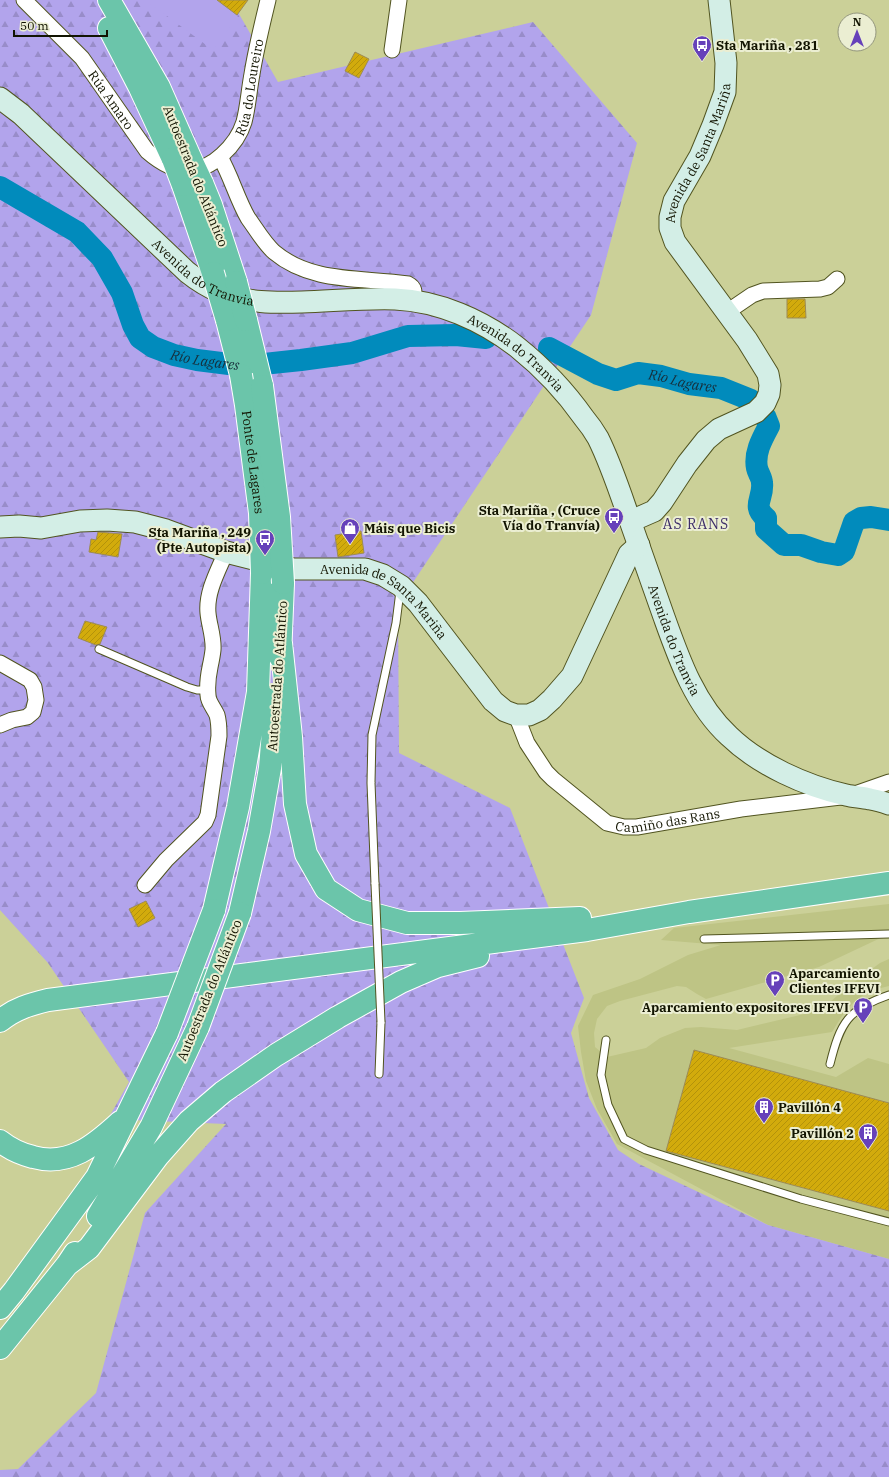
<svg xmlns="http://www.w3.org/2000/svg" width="889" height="1477" font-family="'IBM Plex Serif',serif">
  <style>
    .built { fill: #bec485 }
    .forest { fill: url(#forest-firs) }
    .garden { fill: #b2a4ec }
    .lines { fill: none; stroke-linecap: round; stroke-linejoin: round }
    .river { stroke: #018bbc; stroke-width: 22 }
    .building { fill: url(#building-hatch); stroke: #9c8b57 }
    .lane-casing { stroke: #515420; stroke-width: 9 }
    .street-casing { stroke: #515420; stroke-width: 17 }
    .secondary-casing { stroke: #515420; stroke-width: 23 }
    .highway-casing { stroke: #fff; stroke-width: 24 }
    .lane { stroke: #fff; stroke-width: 7 }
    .street { stroke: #fff; stroke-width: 15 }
    .secondary { stroke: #d3eee6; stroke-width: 21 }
    .highway { stroke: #6bc5aa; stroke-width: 22 }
    .lane-bridge-casing { stroke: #515420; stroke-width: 9; stroke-linecap: butt }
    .highway-bridge-casing { stroke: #fff; stroke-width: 24; stroke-linecap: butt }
    .lane-bridge { stroke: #fff; stroke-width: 7 }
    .highway-bridge { stroke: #6bc5aa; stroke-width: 22 }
    .labels { text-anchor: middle; stroke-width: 4; stroke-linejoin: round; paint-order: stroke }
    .poi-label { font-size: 13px; font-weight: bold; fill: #121401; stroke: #ebeed2; text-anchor: start }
    .street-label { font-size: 13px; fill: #121401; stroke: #ebeed2 }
    .water-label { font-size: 14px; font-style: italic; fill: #172e3a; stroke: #ebeed2 }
    .neighbourhood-label { font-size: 14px; letter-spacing: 1px; fill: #3d2d69; stroke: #ebeed2 }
  </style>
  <defs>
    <pattern id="forest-firs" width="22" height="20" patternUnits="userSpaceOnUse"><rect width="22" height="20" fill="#b2a4ec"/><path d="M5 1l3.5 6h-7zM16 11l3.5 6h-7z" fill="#988cc9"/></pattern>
    <pattern id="building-hatch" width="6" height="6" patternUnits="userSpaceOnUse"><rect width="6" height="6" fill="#d2ab0c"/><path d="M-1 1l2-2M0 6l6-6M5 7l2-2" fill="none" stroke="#b3920a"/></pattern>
  </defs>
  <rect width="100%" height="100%" fill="#cbd098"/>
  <path class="built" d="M889 904V934L819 967 706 999 697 994 686 987 677 986 620 1001 607 1006 597 1019 594 1033 595 1047 607 1057 646 1048 660 1038 685 1028 701 1027 737 1030 821 1010 846 988 880 963 889 959V986L869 991 854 1002 842 1016 832 1032 729 1048 836 1077 868 1058 889 1064V1259L768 1225 617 1144 597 1109 586 1081 581 1052 578 1026 593 995 640 979 688 955 721 945 661 940 674 928Z"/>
  <path class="forest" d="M0 0H231L278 82 533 22 637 143 591 315 398 605 399 753 510 808 584 998 571 1033 589 1098 618 1150 639 1164 768 1225 889 1259V1477H0V1470L18 1469 96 1393 145 1213 226 1124 108 1119 129 1082 48 963 0 910Z"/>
  <path class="garden" d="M150 0H217L238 16 213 50 148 2Z"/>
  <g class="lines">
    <g class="river">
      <path id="s1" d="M0 187 77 232 102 258 122 293 133 325 140 338 153 347 174 355 197 360 245 366 301 360 352 353 408 336 456 335 486 338"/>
      <path id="s2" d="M549 348 598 374 616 380 638 373 661 376 689 384 721 388 751 400"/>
      <path d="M765 416 769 426C762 439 754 453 757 468 758 473 762 478 762 483 764 498 751 506 766 518V529L784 545H801L821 552 838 555 844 551 854 522 861 518 871 517 889 520"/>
    </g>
  </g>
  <path class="building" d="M217 0H248L237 15Z
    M355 52 369 59 359 78 345 71Z
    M787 299H805L806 318H787Z
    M361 531 364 553 338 557 335 535Z
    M98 532 122 534 118 557 89 552 91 539 96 540Z
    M85 621 107 627 100 644 96 645 78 638Z
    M146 901 155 918 138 927 129 909Z
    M694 1050 889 1103V1211L666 1151Z"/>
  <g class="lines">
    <defs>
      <path id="lane" d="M99 649 187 687 197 690H207
        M375 884 371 783 372 735 396 623 400 591
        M704 939 889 934
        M606 1040 601 1075 608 1105 624 1139 646 1150 801 1199 889 1222
        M830 1064C840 1023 848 1009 889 995
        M379 1074 381 1022"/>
      <g id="street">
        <path id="s3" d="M24 0 82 58 147 151C171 172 196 179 222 155 232 146 240 135 244 122 248 107 249 90 252 74 256 49 262 25 268 0"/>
        <path d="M392 50 399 0"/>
        <path d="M220 157C231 176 237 199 248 218 256 229 264 243 274 252 312 284 363 277 408 284 416 288 414 293 413 301"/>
        <path d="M727 312 752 295 763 291 820 289 828 287 837 279"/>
        <path d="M0 663 30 680 34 687 36 700 33 712 27 717 12 720 0 725"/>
        <path id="s4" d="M516 715 527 743 546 772 553 779 607 823 624 827H637L741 809 849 796 889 782"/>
        <path d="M145 885 166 860 205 822 208 815 219 736C219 729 219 722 217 715 214 708 208 702 208 695 206 676 211 668 213 650 214 637 209 625 208 613 206 592 218 571 226 552"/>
      </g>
      <g id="secondary">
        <path id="s5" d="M0 98 21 114 187 272C197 280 208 287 220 292 247 303 274 303 302 302 333 301 364 298 395 299 439 301 482 320 517 347 542 367 565 391 584 418 589 424 594 431 598 438 610 462 619 489 628 515 640 549 652 583 664 617 679 659 695 705 729 736 759 765 806 786 846 795 854 797 862 797 870 799 876 800 883 802 889 804"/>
        <path id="s6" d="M631 521 654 511 662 502 687 464 706 440 719 429 756 412 765 403 769 394 770 385 768 374 747 340 675 242 670 228V217L674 201 700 156 713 125 725 92 726 63 719 0"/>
        <path id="s7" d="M0 527 19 526 41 528 80 521 107 520 135 522 166 530 226 552 293 569H365L383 575 401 586 418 603 493 701 505 711 516 715H529L540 710 552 699 572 676 629 554 639 545"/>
      </g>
      <path id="highway" d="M109 0 159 87 193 164
        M109 28 140 88 173 159
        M202 183 211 205 236 282
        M183 185 213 273
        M227 320 241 375
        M246 320 262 386
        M281 643 291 737 295 804 306 854 326 889 358 910 407 923H460L580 918
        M280 657 283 583
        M214 910 238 807 258 692 262 573
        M240 913 259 831 270 768 276 695
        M0 1021C14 1009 31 1004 48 1000L587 930 689 912 889 883
        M0 1141C10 1149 21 1154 33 1157 69 1167 95 1145 120 1122
        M98 1216 151 1127 198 1027
        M67 1265 89 1248 158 1156 189 1121 223 1092 276 1055 338 1017 401 982 438 966 478 956
        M0 1308 14 1291 97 1177 167 1033
        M0 1348 67 1265 75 1253"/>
    </defs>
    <use href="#lane" class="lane-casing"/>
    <use href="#street" class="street-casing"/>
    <use href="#secondary" class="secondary-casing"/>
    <use href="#highway" class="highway-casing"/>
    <use href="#lane" class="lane"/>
    <use href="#street" class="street"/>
    <use href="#secondary" class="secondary"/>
    <use href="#highway" class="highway"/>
    <defs>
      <path id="lane-bridge" d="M375 884 381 1022"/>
      <g id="highway-bridge">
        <path d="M173 159 183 185"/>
        <path d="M193 164 202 183"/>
        <path d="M213 273 227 320"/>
        <path d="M236 282 246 320"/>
        <path id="s8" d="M241 375 246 405 260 513 262 573"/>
        <path d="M262 386 279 517 283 583"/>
        <path d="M198 1027 240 913"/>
        <path d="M167 1033 214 910"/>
      </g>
    </defs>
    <use href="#lane-bridge" class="lane-bridge-casing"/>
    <use href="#highway-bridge" class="highway-bridge-casing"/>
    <use href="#lane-bridge" class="lane-bridge"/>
    <use href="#highway-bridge" class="highway-bridge"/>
  </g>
  <defs>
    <symbol id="bus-pin" viewBox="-11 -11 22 30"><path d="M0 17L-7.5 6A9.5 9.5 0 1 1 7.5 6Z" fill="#6641ba" stroke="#ebeed2"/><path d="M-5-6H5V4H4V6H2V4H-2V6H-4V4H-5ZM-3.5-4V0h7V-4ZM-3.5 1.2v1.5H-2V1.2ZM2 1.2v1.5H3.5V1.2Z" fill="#fff"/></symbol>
    <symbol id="shop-pin" viewBox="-11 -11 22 30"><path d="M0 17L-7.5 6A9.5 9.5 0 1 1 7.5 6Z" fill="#6641ba" stroke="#ebeed2"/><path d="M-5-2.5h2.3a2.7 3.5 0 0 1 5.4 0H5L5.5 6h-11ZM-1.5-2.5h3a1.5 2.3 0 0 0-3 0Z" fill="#fff"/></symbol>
    <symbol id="parking-pin" viewBox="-11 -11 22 30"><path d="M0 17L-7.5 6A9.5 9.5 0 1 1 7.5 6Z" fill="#6641ba" stroke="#ebeed2"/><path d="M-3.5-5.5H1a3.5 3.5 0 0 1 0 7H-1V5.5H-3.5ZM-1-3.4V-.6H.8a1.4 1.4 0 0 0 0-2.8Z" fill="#fff"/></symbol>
    <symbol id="building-pin" viewBox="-11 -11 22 30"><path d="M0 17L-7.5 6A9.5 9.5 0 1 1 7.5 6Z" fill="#6641ba" stroke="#ebeed2"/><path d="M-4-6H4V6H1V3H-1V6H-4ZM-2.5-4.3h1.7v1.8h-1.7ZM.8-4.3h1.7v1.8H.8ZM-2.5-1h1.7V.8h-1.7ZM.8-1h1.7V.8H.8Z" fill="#fff"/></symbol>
  </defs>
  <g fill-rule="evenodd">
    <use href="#bus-pin" x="691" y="34" width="22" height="30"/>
    <use href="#bus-pin" x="603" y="506" width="22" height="30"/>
    <use href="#shop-pin" x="339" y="517" width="22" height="30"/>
    <use href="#bus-pin" x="254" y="528" width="22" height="30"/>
    <use href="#parking-pin" x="764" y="969" width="22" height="30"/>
    <use href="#parking-pin" x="852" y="996" width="22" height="30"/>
    <use href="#building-pin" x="753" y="1096" width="22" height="30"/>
    <use href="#building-pin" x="857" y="1122" width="22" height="30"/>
  </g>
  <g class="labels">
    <g class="poi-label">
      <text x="716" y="50">Sta Mariña , 281</text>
      <text x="600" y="515" text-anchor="end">Sta Mariña , (Cruce<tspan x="600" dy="15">Vía do Tranvía)</tspan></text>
      <text x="364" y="533">Máis que Bicis</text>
      <text x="251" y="537" text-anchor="end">Sta Mariña , 249<tspan x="251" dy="15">(Pte Autopista)</tspan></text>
      <text x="789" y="978">Aparcamiento<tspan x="789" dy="15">Clientes IFEVI</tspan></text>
      <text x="849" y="1012" text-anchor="end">Aparcamiento expositores IFEVI</text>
      <text x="778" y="1112">Pavillón 4</text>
      <text x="854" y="1138" text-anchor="end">Pavillón 2</text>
    </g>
    <g class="street-label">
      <text dy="5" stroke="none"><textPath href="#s3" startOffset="355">Rúa do Loureiro</textPath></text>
      <text dy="5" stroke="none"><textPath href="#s3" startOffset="133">Rúa Amaro</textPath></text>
      <text dy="5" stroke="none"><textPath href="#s6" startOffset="471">Avenida de Santa Mariña</textPath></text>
      <text transform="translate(196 176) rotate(68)" y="5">Autoestrada do Atlántico</text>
      <text dy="5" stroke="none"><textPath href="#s5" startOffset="270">Avenida do Tranvia</textPath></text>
      <text dy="5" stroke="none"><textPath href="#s5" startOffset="606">Avenida do Tranvia</textPath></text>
      <text dy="5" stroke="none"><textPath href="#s8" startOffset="88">Ponte de Lagares</textPath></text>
      <text dy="5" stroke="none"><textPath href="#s7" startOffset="404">Avenida de Santa Mariña</textPath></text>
      <text dy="5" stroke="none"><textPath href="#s5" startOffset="942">Avenida do Tranvia</textPath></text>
      <text transform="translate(277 676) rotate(-86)" y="5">Autoestrada do Atlántico</text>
      <text dy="5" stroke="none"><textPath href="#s4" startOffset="206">Camiño das Rans</textPath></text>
      <text transform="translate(209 990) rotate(-68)" y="5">Autoestrada do Atlántico</text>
    </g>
    <g class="water-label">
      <text dy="5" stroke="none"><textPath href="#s1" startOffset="284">Río Lagares</textPath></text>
      <text dy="5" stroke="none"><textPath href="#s2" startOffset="143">Río Lagares</textPath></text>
    </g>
    <g class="neighbourhood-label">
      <text x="696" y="529">AS RANS</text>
    </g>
  </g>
  <g transform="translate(857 32)"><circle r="19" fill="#ebeed2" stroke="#94977e"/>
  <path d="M0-3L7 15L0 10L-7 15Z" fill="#6641ba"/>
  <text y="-6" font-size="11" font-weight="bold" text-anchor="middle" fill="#121401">N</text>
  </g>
  <path d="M14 30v6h93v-6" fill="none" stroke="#121401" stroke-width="2"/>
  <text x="20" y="30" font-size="12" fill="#121401" stroke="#ebeed2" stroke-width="3" paint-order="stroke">50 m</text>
</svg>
